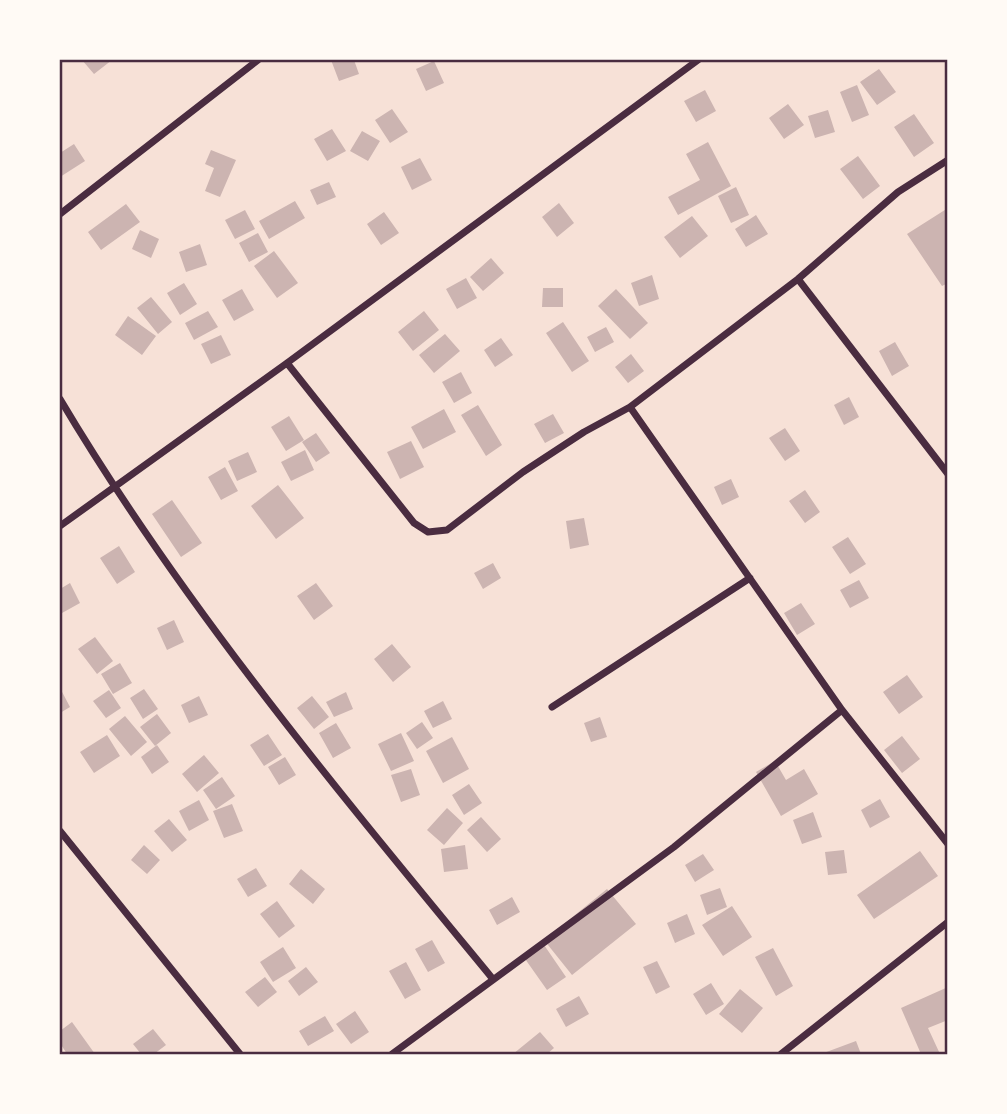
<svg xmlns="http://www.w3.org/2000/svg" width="1007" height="1114" font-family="'Varela Round',sans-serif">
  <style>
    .building { fill: #ccb4b1 }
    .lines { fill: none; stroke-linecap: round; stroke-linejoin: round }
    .minor { stroke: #4a2c40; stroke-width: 7 }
    .neatline { fill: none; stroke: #4a2c40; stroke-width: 2.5 }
  </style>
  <rect width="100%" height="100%" fill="#f7e1d7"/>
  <path class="building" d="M82 60H112L94 74Z
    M331 60H354L359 74 339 81Z
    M434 61 444 83 426 91 416 69Z
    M879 69 896 92 877 105 860 82Z
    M857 85 869 115 852 122 840 92Z
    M705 90 716 111 696 122 684 101Z
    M788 104 804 125 784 139 769 118Z
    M392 109 408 132 390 143 375 120Z
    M828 110 835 132 815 138 808 116Z
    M914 114 934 143 914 157 894 127Z
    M332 129 346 151 327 161 314 139Z
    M362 131 380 141 368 161 350 151Z
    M708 142 731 186 678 215 668 197 700 180 686 154Z
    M74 144 85 161 60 177V153Z
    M211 150 236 160 220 197 205 191 214 168 205 164Z
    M858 156 880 186 863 199 840 169Z
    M420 158 432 180 412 190 401 167Z
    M329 182 336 197 317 205 310 190Z
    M736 187 749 215 731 223 718 196Z
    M295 201 305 218 269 239 259 221Z
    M559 203 574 223 557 237 542 217Z
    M126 204 140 222 101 250 88 232Z
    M948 208V283L942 286 907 234Z
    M245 210 255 229 235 239 225 220Z
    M384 212 399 233 381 245 367 224Z
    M756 215 768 234 746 247 735 229Z
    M692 216 708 236 680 258 664 237Z
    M140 230 159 239 151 258 132 249Z
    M258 233 268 252 249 262 239 243Z
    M200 244 207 265 186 272 179 252Z
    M274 251 298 283 277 298 254 266Z
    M491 258 504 273 483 291 470 277Z
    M652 275 659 299 639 306 631 283Z
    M466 278 477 298 457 309 446 289Z
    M184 283 197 304 180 315 167 293Z
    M543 288H563V307H542Z
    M242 289 254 310 234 321 222 300Z
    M616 289 648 323 630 339 598 306Z
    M151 297 172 322 158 334 137 308Z
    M208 311 218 327 194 340 185 323Z
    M424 311 439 330 413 351 398 332Z
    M128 316 156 336 142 355 115 335Z
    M563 322 589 361 572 372 546 333Z
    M606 327 614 342 595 352 587 337Z
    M445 334 460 351 434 373 419 355Z
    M221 335 231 355 211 364 201 344Z
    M501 338 513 355 495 367 484 350Z
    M895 342 909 366 892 376 879 351Z
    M631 354 644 371 628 383 615 367Z
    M461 372 472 393 454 403 442 382Z
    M849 397 859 417 844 425 834 405Z
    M478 405 502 445 486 456 461 415Z
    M444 409 456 432 423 449 411 427Z
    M553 414 564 433 545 443 534 424Z
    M289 416 304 440 286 451 271 427Z
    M785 428 800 451 785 461 769 438Z
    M316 433 330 453 316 462 302 442Z
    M411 441 424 467 400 479 387 452Z
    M305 450 314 470 291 481 281 462Z
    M248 452 257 472 237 481 228 461Z
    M225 467 238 491 221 500 208 477Z
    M731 479 739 497 722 505 714 487Z
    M278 485 304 518 276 539 251 506Z
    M805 490 820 512 805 523 789 501Z
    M172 500 202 543 181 557 152 514Z
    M584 518 589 545 570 549 566 521Z
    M848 537 866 564 850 574 832 547Z
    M119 546 135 572 117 584 100 558Z
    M493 563 501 578 483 589 474 573Z
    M859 580 869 598 850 608 840 590Z
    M70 583 80 603 62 613 60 589Z
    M316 583 333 606 314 620 297 596Z
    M801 603 815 624 797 635 784 613Z
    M174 620 184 642 167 650 157 628Z
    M95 637 113 661 97 674 78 649Z
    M392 644 411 667 393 682 374 659Z
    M120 663 132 683 113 694 101 674Z
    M907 675 923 697 899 714 883 692Z
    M60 688 70 707 60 713Z
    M144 689 158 709 143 719 130 698Z
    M109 690 121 708 106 718 93 701Z
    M346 692 353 709 334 717 326 702Z
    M199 696 208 715 189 723 181 705Z
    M312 696 329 717 314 729 297 708Z
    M443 701 452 719 433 728 424 711Z
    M157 714 171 733 155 746 140 727Z
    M125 716 147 742 131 756 109 729Z
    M600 717 607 737 591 742 584 723Z
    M422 722 433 738 417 749 406 733Z
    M336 723 351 748 333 758 319 733Z
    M401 733 414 761 391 771 378 744Z
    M268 734 282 755 264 766 250 745Z
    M107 735 120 756 94 773 80 752Z
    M902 736 920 759 902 773 884 750Z
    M452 737 469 769 443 783 426 751Z
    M157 745 169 762 152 774 141 757Z
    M204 755 219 773 197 792 182 774Z
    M285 757 296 775 279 785 268 767Z
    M775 761 786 780 804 769 818 794 781 816 756 772Z
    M411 769 420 795 401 802 391 775Z
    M222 777 235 796 216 809 203 790Z
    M469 784 482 803 464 815 452 795Z
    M880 799 890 817 870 828 861 810Z
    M199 800 209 820 189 831 179 811Z
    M232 804 243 831 224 838 213 811Z
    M447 808 463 823 444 845 427 830Z
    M813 812 822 837 802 844 793 820Z
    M481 817 501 839 487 852 467 830Z
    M169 819 187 840 172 852 154 831Z
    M144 845 160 860 147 874 131 860Z
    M465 845 468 869 444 872 441 849Z
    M844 850 847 873 828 875 825 852Z
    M920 851 938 876 874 919 857 895Z
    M703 854 714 870 695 882 685 865Z
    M256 868 267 886 248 897 237 879Z
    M301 869 325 889 313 904 289 884Z
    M720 888 727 907 707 915 700 895Z
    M607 889 636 924 572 975 544 940Z
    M512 897 520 912 497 925 489 910Z
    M277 901 295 926 279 938 260 914Z
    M732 906 752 937 723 956 702 925Z
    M687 914 695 934 675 943 667 923Z
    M432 940 445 963 428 972 415 949Z
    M542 942 566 977 547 990 523 956Z
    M283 947 296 968 273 982 260 962Z
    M773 948 793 986 776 996 755 957Z
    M657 961 670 987 656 994 643 967Z
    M406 962 421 990 405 999 389 971Z
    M306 967 318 982 299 996 288 981Z
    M265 977 277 992 258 1007 245 992Z
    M711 983 724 1004 706 1015 693 994Z
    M948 987V1020L928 1028 940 1054H921L901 1008Z
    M740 989 763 1008 742 1033 719 1014Z
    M579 996 589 1014 566 1027 556 1009Z
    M355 1011 369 1032 351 1044 336 1024Z
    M325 1016 334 1031 308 1046 299 1031Z
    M72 1022 95 1054H67L60 1043V1031Z
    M153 1029 166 1045 154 1054H141L133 1044Z
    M540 1032 554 1048 547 1054H513Z
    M856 1041 861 1054H821Z"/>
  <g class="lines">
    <path class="minor" d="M60 214 258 60
      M798 279 948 474
      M287 363 414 523 428 532 447 530 523 472 584 432 630 407 798 279 898 192 948 160
      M60 399C183 606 339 792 492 978
      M630 407 842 710 948 844
      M60 526 287 363 698 60
      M552 707 750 578
      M60 831 240 1054
      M392 1054 674 847 842 710
      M781 1054 948 922"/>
  </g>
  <rect width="1007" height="1114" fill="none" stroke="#fffaf5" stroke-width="122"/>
  <rect x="61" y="61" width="885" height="992" class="neatline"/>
</svg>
